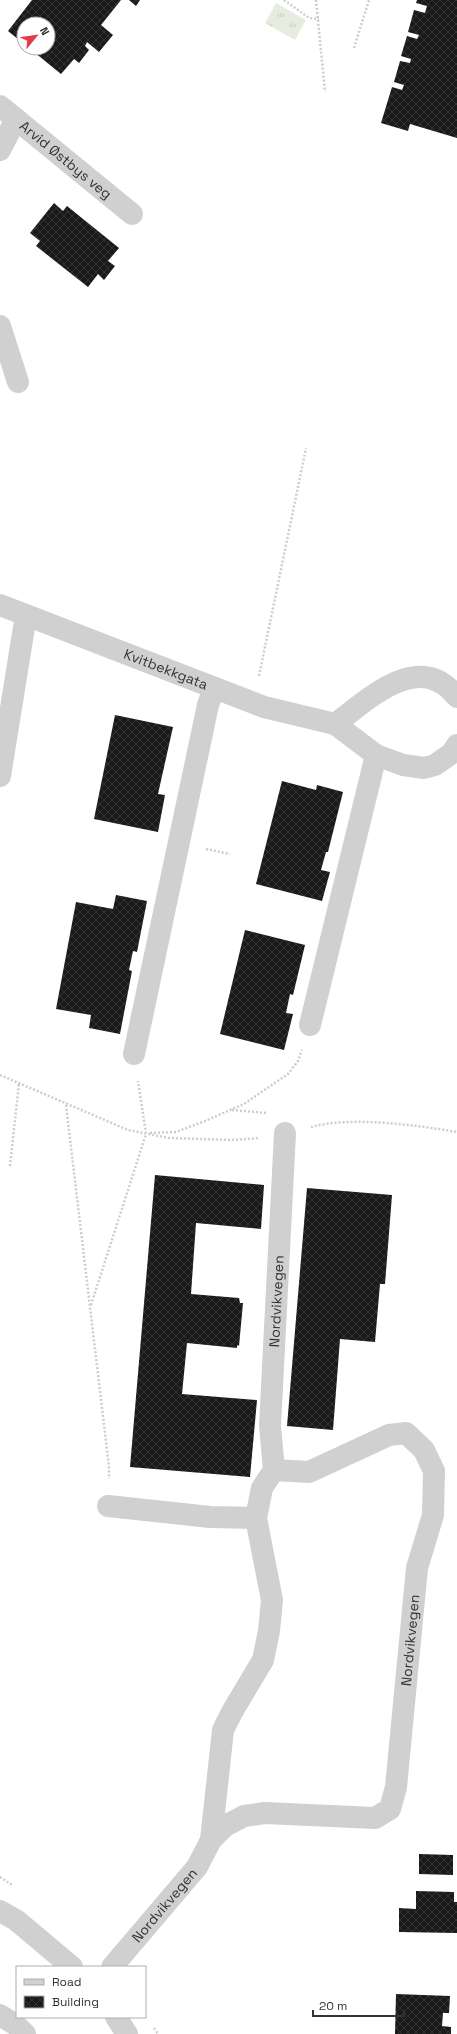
<svg xmlns="http://www.w3.org/2000/svg" width="457" height="2034" font-family="'Space Grotesk',sans-serif">
  <style>
    .grass { fill: url(#grass-tufts) }
    .building { fill: url(#building-cross-hatch) }
    .lines { fill: none; stroke-linecap: round; stroke-linejoin: round }
    .path { stroke: #cdcdcd; stroke-width: 2.5; stroke-dasharray: 2 2; stroke-linecap: butt }
    .minor { stroke: #d0d0d0; stroke-width: 22 }
    .labels { text-anchor: middle; stroke-width: 4; stroke-linejoin: round; paint-order: stroke }
    .street-label { font-size: 14px; fill: #333; stroke: #fff }
  </style>
  <defs>
    <pattern id="grass-tufts" width="24" height="20" patternUnits="userSpaceOnUse"><rect width="24" height="20" fill="#e6ecdf"/><path d="M3 7l-1-3M5 7V3M7 7l1-3M15 17l-1-3M17 17v-4M19 17l1-3" fill="none" stroke="#c6cbc0"/></pattern>
    <pattern id="building-cross-hatch" width="8" height="8" patternUnits="userSpaceOnUse"><rect width="8" height="8" fill="#1a1a1a"/><path d="M0 0l8 8M0 8l8-8" fill="none" stroke="#333"/></pattern>
  </defs>
  <rect width="100%" height="100%" fill="#fff"/>
  <path class="grass" d="M276 3 306 20 295 40 265 23Z"/>
  <path class="building" d="M32 0H121L101 25 113 35 99 52 87 42 85 46 89 50 79 63 74 59 61 74 29 48H48V24H24V44L8 31Z
    M129 0H140L136 6Z
    M417 0H457V138L410 124 408 131 381 123 392 87 402 90 404 85 394 82 400 61 410 63 411 59 401 56 407 36 417 39 419 35 408 32 414 10 425 13 427 6 416 3Z
    M54 203 63 211 67 206 119 248 108 261 115 266 104 280 98 274 88 287 36 246 40 241 30 233Z
    M115 715 173 727 158 794 165 795 158 832 94 819Z
    M282 781 316 790 317 785 343 792 328 852H326L321 870 330 872 322 901 256 884Z
    M116 895 147 901 137 952 133 951 129 970 132 971 120 1034 89 1028 91 1015 56 1009 76 902 113 909Z
    M245 930 305 945 293 995 290 994 286 1013 293 1014 284 1050 220 1034Z
    M155 1175 264 1185 261 1229 196 1223 191 1294 239 1298 240 1303H243L239 1346 237 1345V1348L187 1343 182 1394 257 1400 250 1477 130 1467Z
    M307 1188 392 1195 385 1284H380L375 1342 340 1339 333 1430 287 1426Z
    M419 1854 453 1855V1875L419 1874Z
    M416 1891 454 1892V1902H457V1933L399 1932V1908L416 1909Z
    M396 1994 450 1996 449 2013H443L442 2026 451 2027V2034H395Z"/>
  <g class="lines">
    <path class="path" d="M284 0 309 18 319 19
      M316 0 325 92
      M354 48 369 0
      M259 676 306 448
      M206 849 230 854
      M0 1075 128 1130 169 1138 232 1140 259 1138
      M66 1105 109 1467V1479
      M232 1110 266 1113
      M311 1127C351 1116 415 1125 457 1132
      M150 1133 176 1132 205 1121 244 1104 288 1074 298 1061 302 1050
      M10 1166 19 1083
      M91 1305 146 1134 138 1081
      M0 1877 12 1885
      M154 2028 158 2034"/>
    <g class="minor">
      <path id="s1" d="M0 106 132 214"/>
      <path d="M0 150 16 119"/>
      <path d="M0 326 18 382"/>
      <path id="s2" d="M0 605 264 707 335 724 376 755 403 765 424 768 435 765 452 753 457 745"/>
      <path d="M335 724C369 699 419 649 457 697"/>
      <path d="M0 776 26 615"/>
      <path d="M310 1025 376 755"/>
      <path d="M134 1054 208 705 214 688"/>
      <path d="M108 1506 210 1517 256 1518"/>
      <path id="s3" d="M211 1840 223 1730 232 1712 263 1660 269 1631 272 1600 256 1518 262 1488 274 1470 270 1426 285 1133"/>
      <path d="M0 1911 16 1920 72 1967"/>
      <path id="s4" d="M112 1967 197 1867 211 1840 225 1826 244 1816 265 1813 375 1818 390 1809 396 1787 417 1568 433 1515 434 1471 424 1450 406 1433 389 1435 309 1472 274 1470"/>
      <path d="M0 2015 16 2025 25 2034"/>
      <path d="M116 2017 127 2034"/>
    </g>
  </g>
  <g class="labels">
    <g class="street-label">
      <text dy="5" stroke="none"><textPath href="#s1" startOffset="85">Arvid Østbys veg</textPath></text>
      <text dy="5" stroke="none"><textPath href="#s2" startOffset="178">Kvitbekkgata</textPath></text>
      <text dy="5" stroke="none"><textPath href="#s3" startOffset="557">Nordvikvegen</textPath></text>
      <text dy="5" stroke="none"><textPath href="#s4" startOffset="522">Nordvikvegen</textPath></text>
      <text dy="5" stroke="none"><textPath href="#s4" startOffset="81">Nordvikvegen</textPath></text>
    </g>
  </g>
  <rect x="16" y="1966" width="130" height="52" fill="#ffffff" stroke="#adadad"/>
  <rect x="24" y="1979" width="20" height="6" fill="#d0d0d0" stroke="#adadad"/>
  <text x="52" y="1986" font-size="12" fill="#333333">Road</text>
  <rect x="24" y="1996" width="20" height="12" fill="url(#building-cross-hatch)" stroke="#adadad"/>
  <text x="52" y="2006" font-size="12" fill="#333333">Building</text>
  <g transform="translate(36 36) rotate(61)"><circle r="19" fill="#ffffff" stroke="#adadad"/>
  <path d="M0-3L7 15L0 10L-7 15Z" fill="#e63946"/>
  <text y="-6" font-size="11" font-weight="bold" text-anchor="middle" fill="#333333">N</text>
  </g>
  <path d="M313 2010v6h91v-6" fill="none" stroke="#333333" stroke-width="2"/>
  <text x="319" y="2010" font-size="12" fill="#333333" stroke="#ffffff" stroke-width="3" paint-order="stroke">20 m</text>
</svg>
